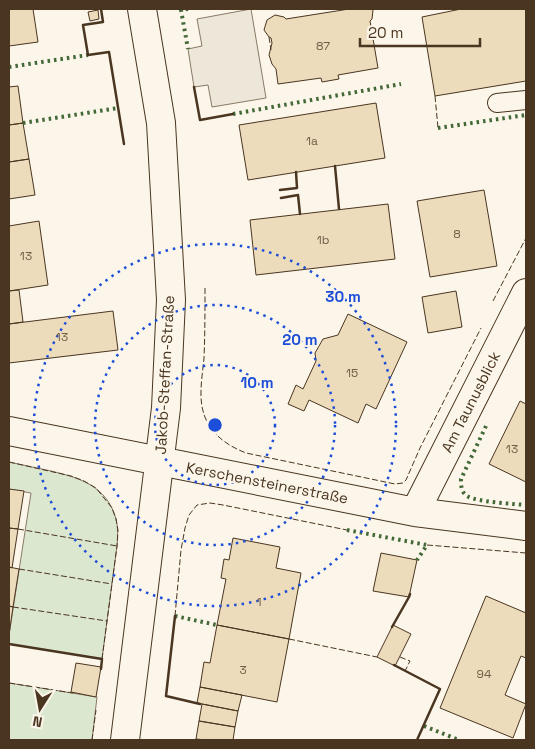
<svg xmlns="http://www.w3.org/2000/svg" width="535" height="749" font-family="'Space Grotesk',sans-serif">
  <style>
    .green { fill: #dce7d0; stroke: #887966 }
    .parking { fill: #ede7d9; stroke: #887966 }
    .building { fill: #ecdcbc; stroke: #4a3520 }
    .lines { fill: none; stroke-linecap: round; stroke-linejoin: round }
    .lane-casing { stroke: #4a3520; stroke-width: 20 }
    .street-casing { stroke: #4a3520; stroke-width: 30 }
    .lane { stroke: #fbf6e9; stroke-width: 18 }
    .street { stroke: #fbf6e9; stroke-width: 28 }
    .hedge { stroke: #436837; stroke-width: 4; stroke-dasharray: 2.5 4; stroke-linecap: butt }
    .fence { stroke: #4a3520; stroke-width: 1; stroke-dasharray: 6 2.5; stroke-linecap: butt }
    .wall { stroke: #4a3520; stroke-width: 2.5 }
    .ring { fill: none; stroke: #1d4ed8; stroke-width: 2.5; stroke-dasharray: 2.5 5 }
    .labels { text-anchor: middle; stroke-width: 4; stroke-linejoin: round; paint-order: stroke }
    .number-label { font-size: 12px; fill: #725f47 }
    .street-label { font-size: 15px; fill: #4a3520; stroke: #fbf6e9 }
    .centre { fill: #1d4ed8; stroke: #fbf6e9; stroke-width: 2.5 }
    .ring-label { font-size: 15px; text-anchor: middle; font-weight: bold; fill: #1d4ed8; stroke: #fbf6e9; stroke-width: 4; stroke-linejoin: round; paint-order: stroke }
  </style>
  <rect width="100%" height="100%" fill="#fbf6e9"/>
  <path class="green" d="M9 462C23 465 37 468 51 471 80 478 107 486 116 519 118 527 118 537 117 546L102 659 9 644V635L31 493 9 489Z
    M9 683 97 697 92 740H9Z"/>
  <path class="parking" d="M251 9 266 98 212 107 208 85 194 87 188 49 202 46 197 19Z"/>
  <path class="building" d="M9 9H33L38 42 9 46Z
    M349 9H372L373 10 372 19 370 21 378 68 338 75 339 79 322 82 321 78 278 84 276 69 272 64 269 55 272 43 271 38 269 37 264 30 267 20 275 15 284 17 286 19Z
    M461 9H526V81L435 96 422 17Z
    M98 10 99 19 90 21 88 12Z
    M18 86 23 123 9 125V87Z
    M376 103 385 158 248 180 239 125Z
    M23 123 29 159 9 162V125Z
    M29 159 35 195 9 199V162Z
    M484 190 497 266 430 277 417 201Z
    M388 204 395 259 256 275 250 220Z
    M39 221 48 285 9 291V226Z
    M19 290 23 322 9 324V291Z
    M456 291 462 327 428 333 422 297Z
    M113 311 118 350 9 363V324Z
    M348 314 407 342 376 409 366 404 358 423 309 400 304 411 288 404 296 385 303 389 316 361 315 353 323 339 338 335Z
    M520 401 526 404V482L489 464Z
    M9 489 24 491 18 529 9 528Z
    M9 528 18 529 12 568 9 567Z
    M233 538 280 547 276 568 301 573 289 639 217 625 226 579 221 578 224 559 229 560Z
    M381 553 417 560 409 597 373 591Z
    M9 567 19 569 13 607 9 606Z
    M486 596 526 613V658L521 656 505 695 526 704 513 738 440 708Z
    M9 606 13 607 9 635Z
    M217 625 289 639 277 702 200 687 204 662 210 663Z
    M393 625 411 634 395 666 377 657Z
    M76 663 101 667 96 697 71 692Z
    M200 687 242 695 238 711 197 703Z
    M202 704 238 711 235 727 199 721Z
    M199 721 235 727 233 740H206L196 739Z"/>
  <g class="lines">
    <defs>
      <path id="lane" d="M497 103 526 100"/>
      <path id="street" d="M9 431 415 512 526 526
        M415 512 526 293
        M125 740 166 408 171 300 161 123 142 9"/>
    </defs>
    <use href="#lane" class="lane-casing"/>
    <use href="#street" class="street-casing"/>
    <use href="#lane" class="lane"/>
    <use href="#street" class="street"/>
    <path class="hedge" d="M188 9 181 10 188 49
      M9 67 88 55
      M233 114 401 84
      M23 123 118 108
      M438 128 526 115
      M486 426 461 479C461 485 461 492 467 496 476 502 515 504 526 505
      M347 530 427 545 417 560
      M175 616 217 625
      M424 726 459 740"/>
    <path class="fence" d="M269 37 271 50
      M435 96 438 128
      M205 288C205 311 205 334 204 358 203 369 201 381 201 392 200 424 218 442 246 453L395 484 403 483 406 480 420 448 481 328
      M493 301 526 238
      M9 462 71 476 84 481 96 488 112 508 116 519 118 530 117 546 107 621
      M18 529 117 546
      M427 545 526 553
      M19 569 112 584
      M13 607 107 621 102 659
      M175 616 181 550 185 528 189 515 197 505 210 503 223 505 347 530
      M289 639 377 657
      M400 657 410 661 405 671
      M9 683 73 693
      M92 740 96 710"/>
    <path class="wall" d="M101 9 103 22 83 25 88 55 109 52 124 144
      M194 87 200 120 233 114
      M335 166 339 209
      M280 190 297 188 296 172
      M281 198 298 195 300 214
      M175 616 166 696 200 704
      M392 627 409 597 410 594
      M9 644 102 659 101 669
      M394 665 440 689 417 740"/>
  </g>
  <g class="ring">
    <circle cx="215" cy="425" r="60"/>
    <circle cx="215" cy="425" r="120"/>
    <circle cx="215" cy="425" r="181"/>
  </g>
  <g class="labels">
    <g class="number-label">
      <text x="323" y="50">87</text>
      <text x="312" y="145">1a</text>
      <text x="457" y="238">8</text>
      <text x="323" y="244">1b</text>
      <text x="26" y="260">13</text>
      <text x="62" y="341">13</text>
      <text x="352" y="377">15</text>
      <text x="512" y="453">13</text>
      <text x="259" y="606">1</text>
      <text x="243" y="674">3</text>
      <text x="484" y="678">94</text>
    </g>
    <g class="street-label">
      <text transform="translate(165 375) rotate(-87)" y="5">Jakob-Steffan-Straße</text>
      <text transform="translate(471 402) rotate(-63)" y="5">Am Taunusblick</text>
      <text transform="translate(267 483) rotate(11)" y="5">Kerschensteinerstraße</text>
    </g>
  </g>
  <circle cx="215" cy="425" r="8" class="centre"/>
  <g class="ring-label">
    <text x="343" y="302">30 m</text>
    <text x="300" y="345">20 m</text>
    <text x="257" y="388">10 m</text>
  </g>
  <rect width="535" height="749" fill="none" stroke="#4a3520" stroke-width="20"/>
  <g transform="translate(40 709) rotate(191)" stroke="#fbf6e9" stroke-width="4" paint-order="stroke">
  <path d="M0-4L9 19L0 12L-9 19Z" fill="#4a3520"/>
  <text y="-8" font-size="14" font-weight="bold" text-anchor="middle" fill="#4a3520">N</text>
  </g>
  <path d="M360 38v8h120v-8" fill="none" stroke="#4a3520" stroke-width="2.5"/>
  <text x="368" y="38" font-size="15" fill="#4a3520" stroke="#fbf6e9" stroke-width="4" paint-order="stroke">20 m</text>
</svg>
